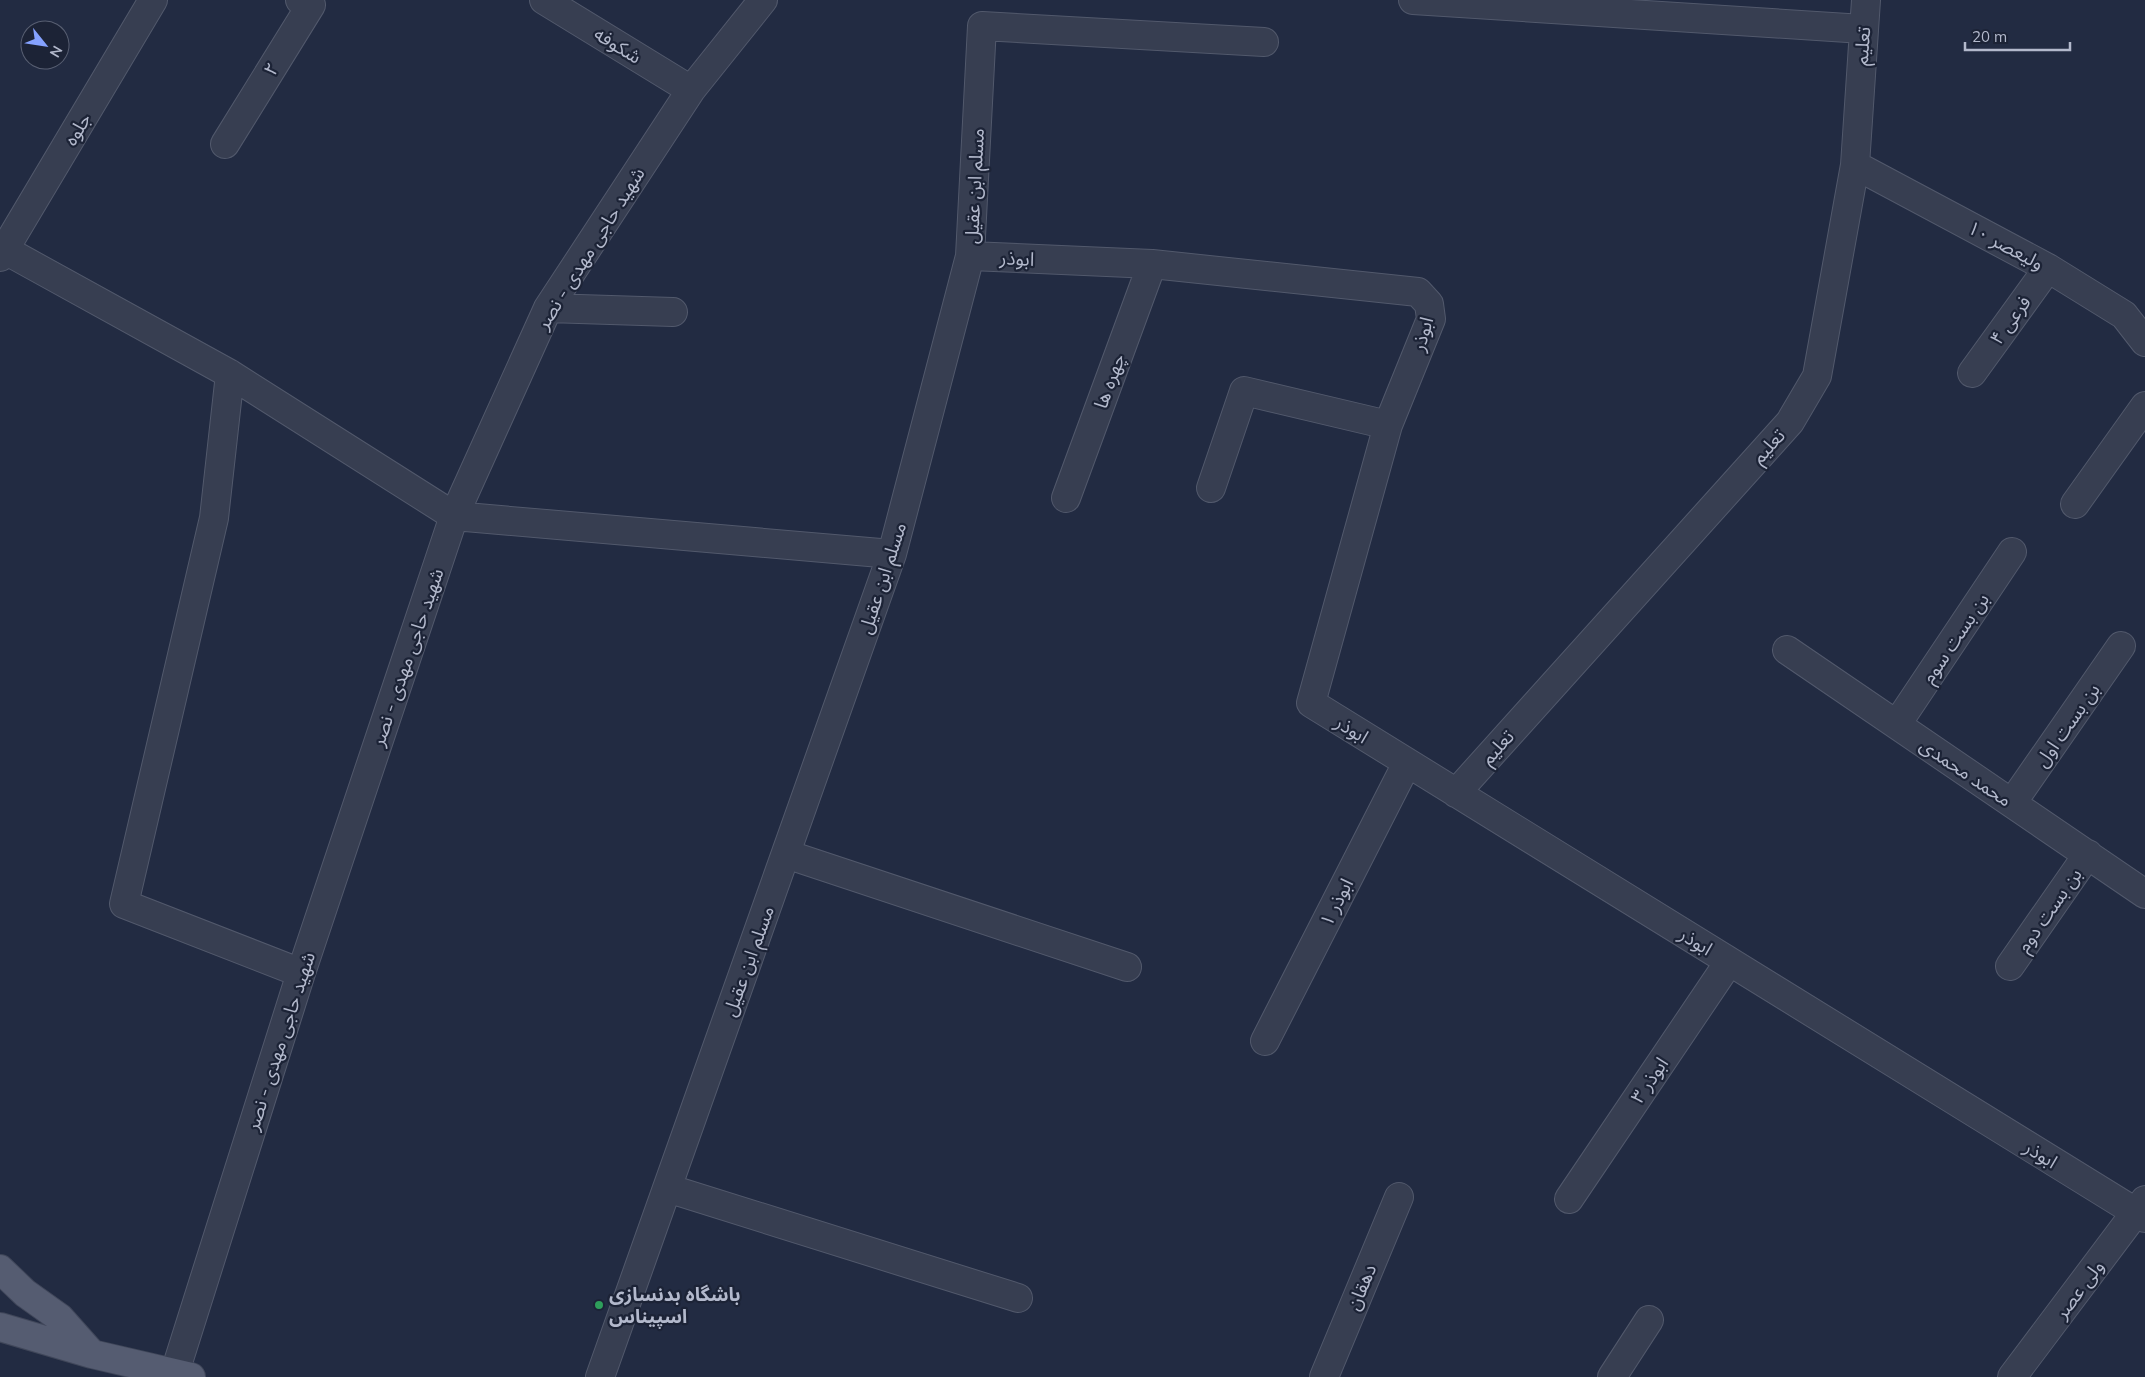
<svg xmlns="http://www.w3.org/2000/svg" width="2145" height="1377" font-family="Mulish,'Noto Sans Arabic',sans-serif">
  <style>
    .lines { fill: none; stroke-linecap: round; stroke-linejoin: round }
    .minor-casing { stroke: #52596c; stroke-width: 30 }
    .primary-casing { stroke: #40475a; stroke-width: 30 }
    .minor { stroke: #373e51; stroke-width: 28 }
    .primary { stroke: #555c71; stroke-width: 28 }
    .leisure-dot { fill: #2e9e5b; stroke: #1c2336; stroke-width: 2 }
    .labels { text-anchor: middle; stroke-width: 4.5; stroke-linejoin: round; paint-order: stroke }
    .street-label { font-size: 19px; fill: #b3b9cc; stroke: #1c2336 }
    .poi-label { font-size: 19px; font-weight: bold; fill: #b3b9cc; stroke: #1c2336; text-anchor: start }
  </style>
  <rect width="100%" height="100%" fill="#222b42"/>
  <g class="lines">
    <defs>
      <path id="minor" d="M544 0 691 90
        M1413 0 1863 29
        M225 144 311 5 300 0
        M1855 165 2048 268 2124 315 2145 342
        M5 250 230 374 454 516 892 554
        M970 256 1152 264 1418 292 1429 304 1431 319 1388 425 1311 703 2145 1218
        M0 257 153 0
        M548 308 673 312
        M1972 373 2048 268
        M230 374 214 518 124 904 301 973
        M1211 488 1244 391 1388 425
        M1066 498 1152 264
        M2075 504 2145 406
        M1787 650 2145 894
        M1897 724 2012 552
        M1456 793 1790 422 1817 376 1855 165 1866 0
        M2012 803 2121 646
        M786 854 1127 967
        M2010 966 2088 854
        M1265 1041 1407 763
        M667 1188 1018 1298
        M1569 1199 1729 962
        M175 1372 301 973 454 516 548 308 691 90 763 0
        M600 1377 892 554 970 256 982 26 1264 42
        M1324 1377 1399 1197
        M1612 1377 1649 1320
        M2012 1377 2145 1200"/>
      <path id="primary" d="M0 1269 25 1293 60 1318 92 1354
        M0 1327 92 1354 191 1377"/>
    </defs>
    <use href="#minor" class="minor-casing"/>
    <use href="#primary" class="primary-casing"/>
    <use href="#minor" class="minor"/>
    <use href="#primary" class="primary"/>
  </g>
  <circle class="leisure-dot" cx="599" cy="1305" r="5"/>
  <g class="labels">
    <g class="street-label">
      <text transform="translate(618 45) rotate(32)" y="7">شکوفه</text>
      <text transform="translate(1862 46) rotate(-86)" y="7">تعلیم</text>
      <text transform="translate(271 69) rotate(-58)" y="7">۲</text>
      <text transform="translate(77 129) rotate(-59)" y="7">جلوه</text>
      <text transform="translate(974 186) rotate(-87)" y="7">مسلم ابن عقیل</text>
      <text transform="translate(2006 245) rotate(28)" y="7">۱۰ ولیعصر</text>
      <text transform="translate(590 248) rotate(-58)" y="7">شهید حاجی مهدی - نصر</text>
      <text transform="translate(1017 258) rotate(3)" y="7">ابوذر</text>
      <text transform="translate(2010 320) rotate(-54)" y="7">فرعی ۴</text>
      <text transform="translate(1422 334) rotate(-74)" y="7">ابوذر</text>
      <text transform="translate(1109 381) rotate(-70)" y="7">چهره ها</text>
      <text transform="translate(1768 446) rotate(-48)" y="7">تعلیم</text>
      <text transform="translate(882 578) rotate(-72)" y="7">مسلم ابن عقیل</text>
      <text transform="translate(1955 638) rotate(-56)" y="7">بن بست سوم</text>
      <text transform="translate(407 657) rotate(-71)" y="7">شهید حاجی مهدی - نصر</text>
      <text transform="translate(2067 725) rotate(-55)" y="7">بن بست اول</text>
      <text transform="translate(1352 729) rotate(32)" y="7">ابوذر</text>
      <text transform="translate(1497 747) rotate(-48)" y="7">تعلیم</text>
      <text transform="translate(1966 772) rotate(34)" y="7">محمد محمدی</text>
      <text transform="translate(1336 902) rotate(-63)" y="7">ابوذر ۱</text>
      <text transform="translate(2049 910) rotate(-55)" y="7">بن بست دوم</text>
      <text transform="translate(1696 941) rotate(32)" y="7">ابوذر</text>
      <text transform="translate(748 961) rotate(-70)" y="7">مسلم ابن عقیل</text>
      <text transform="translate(280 1041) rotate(-72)" y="7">شهید حاجی مهدی - نصر</text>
      <text transform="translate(1649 1080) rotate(-56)" y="7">ابوذر ۳</text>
      <text transform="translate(2041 1154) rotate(32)" y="7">ابوذر</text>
      <text transform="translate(1361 1287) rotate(-67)" y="7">دهقان</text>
      <text transform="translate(2079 1289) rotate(-53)" y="7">ولی عصر</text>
    </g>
    <g class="poi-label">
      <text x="609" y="1301">باشگاه بدنسازی<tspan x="609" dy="22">اسپیناس</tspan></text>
    </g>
  </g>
  <g transform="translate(45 45) rotate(120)"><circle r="24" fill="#1c2336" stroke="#585f72"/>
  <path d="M0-4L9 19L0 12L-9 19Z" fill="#85a2ff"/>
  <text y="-8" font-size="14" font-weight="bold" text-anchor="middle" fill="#b3b9cc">N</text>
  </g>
  <path d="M1965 42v8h105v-8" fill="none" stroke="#b3b9cc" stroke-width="2.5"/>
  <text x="1972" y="42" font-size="15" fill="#b3b9cc" stroke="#1c2336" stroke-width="4" paint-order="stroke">20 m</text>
</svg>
